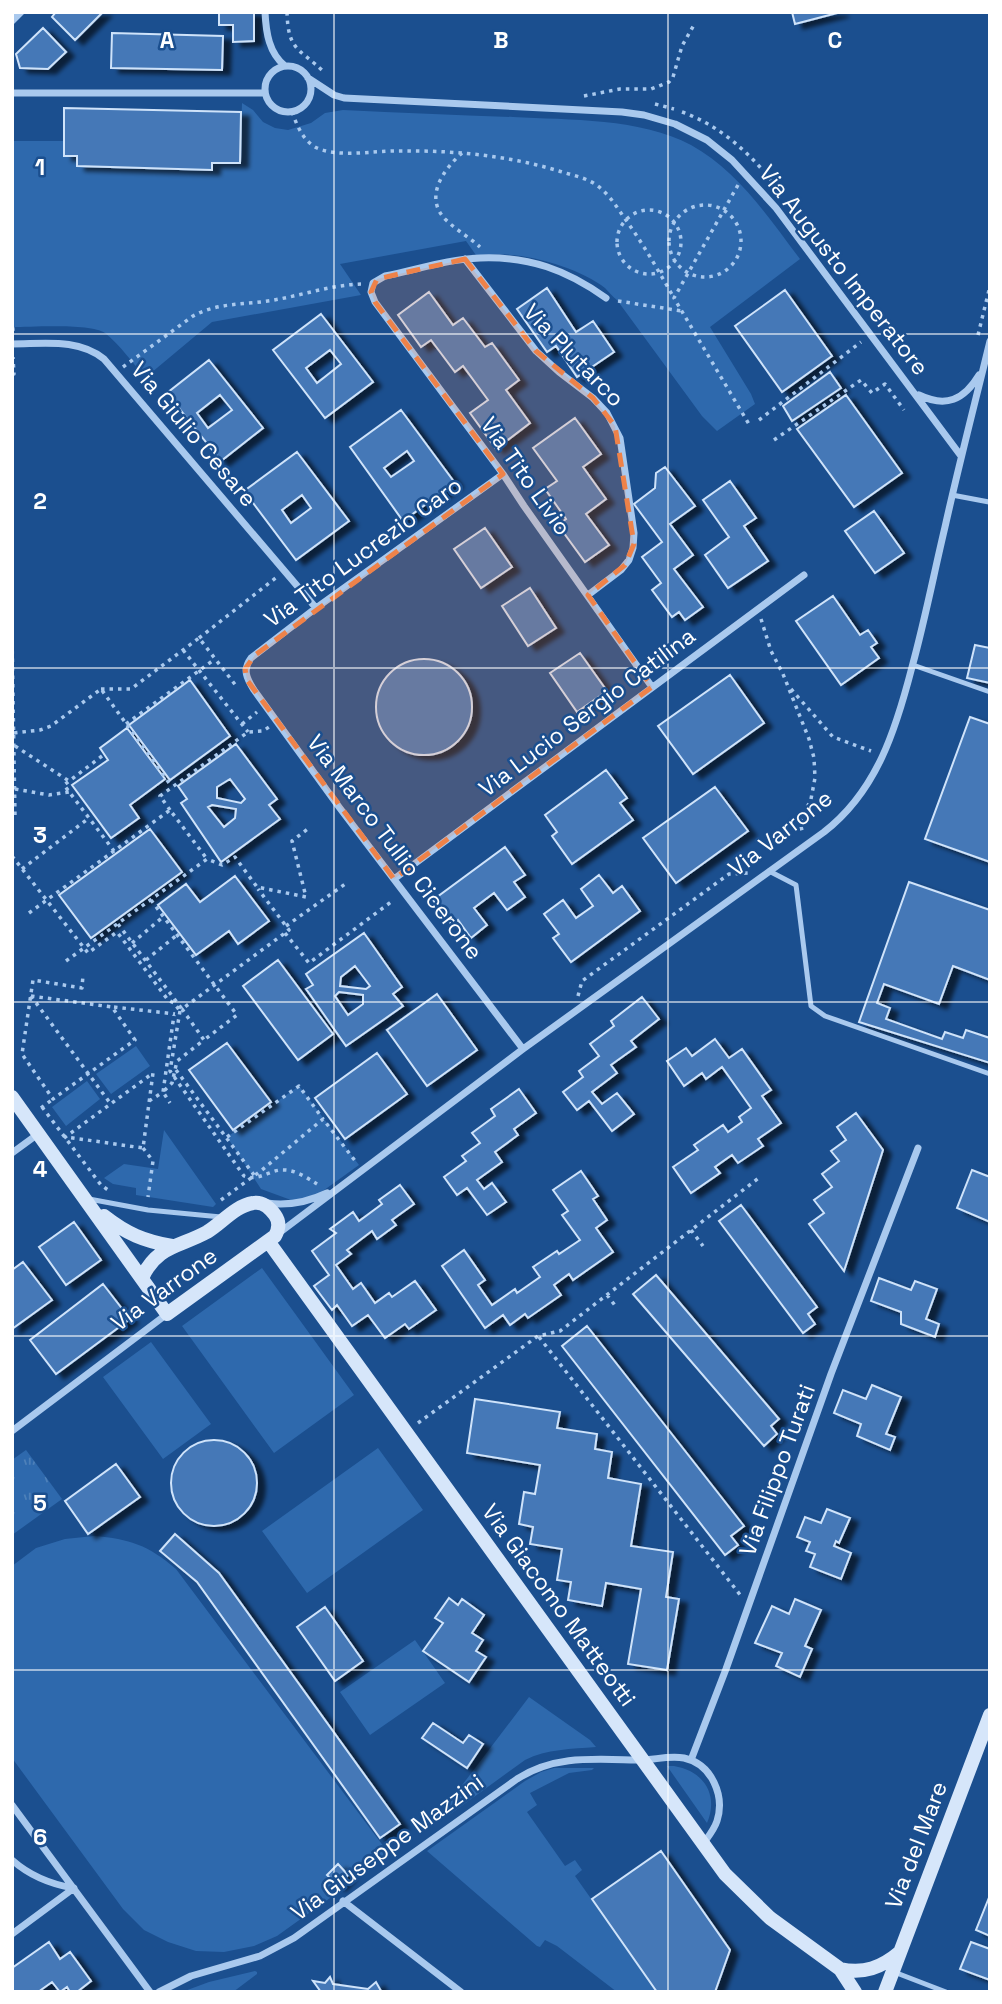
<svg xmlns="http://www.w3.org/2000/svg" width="1002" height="2004" font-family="'Space Grotesk',sans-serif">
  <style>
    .grass { fill: #2e69ad }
    .park { fill: url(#park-tufts) }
    .building { fill: #4478b7; stroke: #cfe3fa; stroke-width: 2; fill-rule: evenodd; filter: url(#shadow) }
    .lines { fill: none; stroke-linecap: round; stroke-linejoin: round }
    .path { stroke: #a9c9ee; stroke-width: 3.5; stroke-dasharray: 3.5 5; stroke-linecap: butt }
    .lane { stroke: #a9c9ee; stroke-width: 5 }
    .street { stroke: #a9c9ee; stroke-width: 7 }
    .secondary { stroke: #d6e6fa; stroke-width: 14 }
    .marked { fill: #ee8249; fill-opacity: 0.2; stroke: #ee8249; stroke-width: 5; stroke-dasharray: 14 9; stroke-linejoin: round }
    .grid { fill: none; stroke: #fff; stroke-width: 2; stroke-opacity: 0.55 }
    .labels { text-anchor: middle; stroke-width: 5; stroke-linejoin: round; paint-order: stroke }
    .street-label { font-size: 23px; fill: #fff; stroke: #1b4f8f }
    .grid-label { font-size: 23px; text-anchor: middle; font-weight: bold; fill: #fff; stroke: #1b4f8f; stroke-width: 5; stroke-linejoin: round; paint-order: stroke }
  </style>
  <defs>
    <pattern id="park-tufts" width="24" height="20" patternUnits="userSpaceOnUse" patternTransform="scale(1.75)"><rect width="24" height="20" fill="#2e69ad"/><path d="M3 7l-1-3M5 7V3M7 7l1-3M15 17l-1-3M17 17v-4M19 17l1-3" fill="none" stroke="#4d80b9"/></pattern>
    <filter id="shadow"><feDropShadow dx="8" dy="4.5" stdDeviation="2" flood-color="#0009"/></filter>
  </defs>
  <rect width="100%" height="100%" fill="#1b4f8f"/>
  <path class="grass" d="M242 103 253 110 263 122 275 128 288 130 311 123 325 113 343 110C400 113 457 115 513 117 569 120 641 118 691 145 738 171 769 218 800 259L710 327 751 394 755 404 717 431 702 416 617 300C613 297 609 292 605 288 579 267 510 246 478 258L466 241 340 264 361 295 212 322 145 378C133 363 120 345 105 333 91 323 32 327 12 327V104V141H65L77 156V166L211 170 212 163H240Z
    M136 1046 150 1066 111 1094 96 1074Z
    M87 1081 100 1099 66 1126 52 1107Z
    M299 1086 359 1165 320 1193 301 1200H291L261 1189 227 1137Z
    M164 1130 216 1204 213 1207 136 1195V1188L113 1184 104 1178 124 1164 158 1169Z
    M262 1268 354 1395 274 1453 182 1326Z
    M151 1342 211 1424 163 1459 103 1377Z
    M378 1448 423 1510 307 1593 262 1531Z
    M94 1536C130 1539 148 1545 176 1569L390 1855 277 1936 254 1946 224 1952 196 1951 168 1942 144 1930 123 1909 12 1758V1566L36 1548 65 1539Z
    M415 1640 445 1683 370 1735 340 1692Z
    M529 1697 590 1740 596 1747C571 1749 547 1749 525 1760L449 1815 444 1809Z
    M674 1766C704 1771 719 1795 707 1823L667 1766Z
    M554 1768H594L592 1770 569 1773 530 1793 537 1805 527 1812 565 1866 575 1860 582 1870 575 1876 657 1992H617L557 1946 545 1940 540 1947 537 1946 427 1851 525 1781 541 1772Z
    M255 1971 257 1972V1974L233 1992H182L209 1982Z"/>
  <path class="park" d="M26 1450 62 1499 12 1535V1460Z"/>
  <path class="building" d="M56 12H103L75 40 52 17Z
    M219 12H254V41L233 42V25H219Z
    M792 12H841L795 24Z
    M43 28 66 52 48 69 20 68 16 54Z
    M112 33 223 36 222 70 111 68Z
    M64 108 241 112 240 163H212V170L77 166V156H64Z
    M547 288 576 332 593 321 614 352 577 377 556 346 547 352 517 309Z
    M785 290 832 356 782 392 735 326Z
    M429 292 453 325 463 318 485 347 492 343 519 380 506 390 530 423 496 449 470 413 488 400 463 366 455 372 431 340 421 347 398 315Z
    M321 314 373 382 325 418 273 350ZM330 350 341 364 317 383 306 368Z
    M209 360 263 428 221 461 167 393ZM220 395 232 410 208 428 197 413Z
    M830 372 841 388 792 421 783 406Z
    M846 395 902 473 854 507 797 429Z
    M401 410 455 483 403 521 350 447ZM407 451 414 461 391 477 384 468Z
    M575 418 601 454 583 467 606 499 586 514 609 545 585 562 558 525 566 519 545 489 557 481 533 448Z
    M297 452 349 521 296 560 244 491ZM302 495 311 508 291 523 282 510Z
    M665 467 695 506 670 524 693 555 674 569 703 607 685 620 679 612 672 617 652 590 661 583 642 557 662 542 634 504 655 488 656 473Z
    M730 481 756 518 744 526 768 561 728 588 705 555 729 537 703 500Z
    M874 511 904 553 875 573 845 531Z
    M485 528 512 567 481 588 454 549Z
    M530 588 556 628 528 646 502 606Z
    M833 596 860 635 868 630 877 643 871 647 879 658 841 685 796 621Z
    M975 645 990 648V683L967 678Z
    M580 653 607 691 577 712 550 673Z
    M376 707a48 48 0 1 1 96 0a48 48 0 1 1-96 0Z
    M730 675 764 723 693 774 658 726Z
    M190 680 230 736 170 780 129 725Z
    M970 717 990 724V862L925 839Z
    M127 728 165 779 130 805 139 818 111 838 72 785 108 760 100 748Z
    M236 744 277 799 269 805 280 819 221 862 181 803 187 799 178 786ZM230 779 245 799 241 803 217 798V787ZM212 805 236 809 235 818 224 827 208 807Z
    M606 770 627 798 620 803 633 820 572 864 552 836 557 832 545 815Z
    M715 787 748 831 676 883 643 838Z
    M150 829 182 872 91 938 59 895Z
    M505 847 525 875 514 882 525 897 507 910 494 893 474 908 487 925 471 938 458 920 452 925 433 900Z
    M599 875 613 893 622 886 640 911 571 962 553 938 559 934 544 914 563 900 576 918 593 906 581 889Z
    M235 876 269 921 238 944 229 931 196 955 158 905 186 884 200 902Z
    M909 882 990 910V1063L859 1022Z
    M364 933 402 987 393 994 403 1006 346 1046 306 989 313 985 306 974ZM355 966 370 986 366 989 340 986 341 977ZM339 992 363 995V1004L348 1015 335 996Z
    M278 960 333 1034 298 1060 243 986Z
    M953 966 990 980V1038L966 1030 963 1038 945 1032 942 1039 886 1019 890 1008 877 1003 884 984 939 1004Z
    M437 994 477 1050 427 1086 387 1030Z
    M642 997 659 1019 631 1041 636 1047 611 1065 617 1073 592 1092 602 1104 617 1093 634 1114 612 1131 589 1101 577 1110 563 1092 583 1077 579 1071 599 1056 590 1044 614 1026 611 1021Z
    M715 1039 729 1058 742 1049 771 1090 762 1096 781 1123 758 1139 763 1146 738 1163 732 1155 715 1167 720 1173 691 1193 673 1167 698 1150 694 1145 723 1125 728 1132 742 1122 739 1117 751 1108 722 1067 706 1079 702 1073 684 1086 667 1061 686 1048 692 1056Z
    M227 1043 271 1102 233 1130 189 1070Z
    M377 1053 407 1094 345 1139 315 1098Z
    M519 1089 536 1113 514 1129 518 1135 495 1152 502 1162 477 1180 484 1189 492 1183 506 1202 487 1215 467 1188 457 1195 444 1177 466 1161 462 1156 480 1143 472 1133 495 1116 491 1109Z
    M856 1113 883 1150 844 1271 809 1224 824 1213 814 1200 832 1187 822 1174 839 1161 831 1151 846 1140 837 1127Z
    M972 1170 990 1177V1222L957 1208Z
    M581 1171 598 1196 593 1199 607 1220 596 1228 613 1252 573 1280 569 1274 554 1285 561 1295 528 1318 525 1314 510 1325 503 1315 485 1328 442 1266 464 1250 485 1280 478 1285 492 1305 515 1289 517 1293 540 1277 533 1267 557 1251 559 1254 580 1240 562 1215 568 1211 553 1190Z
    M400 1185 414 1204 392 1220 396 1225 377 1239 372 1231 347 1250 351 1254 336 1265 353 1289 361 1283 375 1303 389 1293 392 1297 415 1281 436 1310 409 1329 405 1324 385 1338 368 1315 352 1326 337 1305 332 1310 314 1286 329 1275 312 1251 336 1233 330 1229 353 1212 359 1221 382 1204 379 1200Z
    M741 1205 817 1307 808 1314 815 1324 803 1333 719 1221Z
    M74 1222 101 1260 66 1285 39 1247Z
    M23 1262 52 1300 12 1329V1270Z
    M656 1275 779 1419 771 1426 777 1434 764 1446 633 1294Z
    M879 1278 911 1290 915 1281 937 1289 926 1319 939 1324 935 1337 901 1324V1312L871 1301Z
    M103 1284 130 1319 56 1374 30 1340Z
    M587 1326 744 1526 731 1536 738 1545 725 1555 562 1346Z
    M872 1385 901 1397 886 1434 895 1437 890 1450 857 1436 861 1424 834 1413 843 1390 866 1399Z
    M475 1399 560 1412 557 1428 597 1434 595 1449 612 1452 608 1478 641 1484 631 1546 673 1552 666 1597 679 1599 667 1670 628 1664 641 1589 606 1583 602 1606 568 1600 571 1582 557 1580 562 1549 530 1544 533 1527 519 1524 524 1492 535 1494 540 1465 467 1453Z
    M171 1483a43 43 0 1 1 86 0a43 43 0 1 1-86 0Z
    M116 1464 140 1497 88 1534 65 1501Z
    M827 1509 850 1518 839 1543 836 1541 834 1546 851 1553 841 1579 810 1567 815 1554 806 1551 810 1542 797 1537 805 1517 821 1523Z
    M175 1534 219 1573 400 1824 380 1838 197 1582 160 1551Z
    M449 1598 458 1605 462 1599 484 1615 472 1633 483 1640 476 1651 486 1657 469 1682 423 1651 443 1623 435 1618Z
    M795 1599 821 1610 805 1646 812 1649 800 1677 776 1666 782 1653 755 1643 772 1606 789 1614Z
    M325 1607 363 1661 335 1681 297 1627Z
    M433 1723 463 1743 469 1735 483 1744 467 1768 422 1738Z
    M661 1851 730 1950 715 1992H657L592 1899Z
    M338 1864 348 1875 338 1886 327 1875Z
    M990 1895V1936L976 1930Z
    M49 1942 60 1959 70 1952 91 1981 77 1992H70L67 1987 60 1992 52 1982 38 1992H12V1968Z
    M971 1942 990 1949V1980L960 1969Z
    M330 1977 333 1984 368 1989 376 1982 381 1991 385 1992H321L313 1981 325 1983Z"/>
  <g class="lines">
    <path class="path" d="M287 12C288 51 299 48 324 72
      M584 96 620 89H651L669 82 673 77 682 46 695 23
      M655 104 674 109
      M292 112C297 125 302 139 315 147 336 158 372 151 395 151 450 150 506 155 559 171 571 175 584 177 595 184 607 192 615 204 623 216 642 242 658 270 674 298
      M682 112C724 127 756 159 782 194
      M462 153C443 170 424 197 445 219 456 230 469 237 480 247
      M738 185 674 298 750 426
      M669 241a36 36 0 1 1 72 0a36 36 0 1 1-72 0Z
      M617 242a32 32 0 1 1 64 0a32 32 0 1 1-64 0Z
      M618 301 682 311
      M12 319 13 331
      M978 335 990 286
      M123 367 193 316C218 302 247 305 274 300 303 295 331 285 361 284
      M12 374H14L13 357
      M759 420 861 342
      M774 440 861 380 872 393 885 384 904 410
      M761 619 771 651 783 674 809 739 814 758 815 778 811 799 800 822 803 835
      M12 633 15 816 12 820
      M199 638 277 577
      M183 650 248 732
      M101 689H131L199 638 237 687
      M791 689 833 737 871 751
      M126 724 215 659
      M242 724 257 712
      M14 733 40 730 51 726 101 689 172 787
      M15 746 69 781
      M102 756 64 785 114 851
      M15 789 49 795 69 792
      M170 810 160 796 248 732 263 731 269 727
      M12 856 88 953 117 932 168 1000 174 1003 180 1011 182 1009 204 1040 177 1061 172 1083 163 1092 170 1103
      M22 869 89 818
      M151 900 237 1015 204 1040
      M29 913 170 810 207 859
      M118 924 182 1009 289 930 258 889
      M286 926 348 882
      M285 933 309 963 391 902
      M132 943 163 917
      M146 960 177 935
      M66 961 207 859 222 865 235 857 257 887 306 897 292 841 309 828
      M31 996 112 1007 135 1040 53 1099 22 1054 33 980 82 988 83 975
      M31 996 110 1103
      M578 996 582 981 729 874 748 873
      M114 1007 175 1014
      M180 1011 170 1071 244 1176C259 1182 270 1169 284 1170 296 1170 307 1178 317 1184
      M176 1070 254 1175
      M149 1101 163 1092 174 1015
      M42 1107 101 1185 108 1190
      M41 1108 53 1099
      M227 1137 299 1086 323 1119
      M64 1138 153 1073 143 1148 66 1137
      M143 1148 153 1161 148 1197
      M221 1200 262 1170 323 1119 356 1162
      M691 1230 703 1246
      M607 1295 617 1308
      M539 1337 741 1596
      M418 1423 538 1336 560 1331 760 1177"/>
    <path class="lane" d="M952 495 989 502
      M913 665 990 692
      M769 871 796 885 811 1006 825 1016 990 1074
      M89 1199 148 1210 221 1217
      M894 1972 946 1992"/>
    <path class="street" d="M265 12C266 33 269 53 285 66
      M12 21 21 12
      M265 89a23 23 0 1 1 46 0a23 23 0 1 1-46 0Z
      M308 78 334 95 344 98 622 112 644 115 675 124 707 140 732 160 776 208 961 456
      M12 93H265
      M465 259 536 351 559 372 593 398 607 413 620 438 634 533 633 548 629 560 621 570 588 595
      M606 298C567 270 529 256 480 258 448 259 416 270 385 276L373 283 371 292 375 302 503 474 524 506 652 687
      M12 344C44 344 78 338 104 359L316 608
      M919 395C946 408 964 400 979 375
      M503 474 316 608 251 658C242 670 247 679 254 690L339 807 523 1049
      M394 879 804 575
      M12 1153 38 1134
      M267 1203C288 1206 308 1202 327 1193
      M279 1233 523 1049 824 832C877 791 896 729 912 667 925 620 934 573 945 527 959 464 975 403 990 341
      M12 1431 167 1314
      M691 1760 726 1669 831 1374 918 1148
      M12 1805 150 1992
      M12 1860C30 1876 50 1884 73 1888
      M343 1901 461 1992
      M12 1934 74 1888
      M159 1992 191 1976 260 1956 294 1938 517 1779C554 1755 594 1759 636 1760 652 1761 667 1755 684 1758 712 1764 725 1796 717 1821 714 1830 708 1837 703 1844"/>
    <path class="secondary" d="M12 1097 167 1314 275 1236C279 1229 280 1222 275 1215 270 1208 262 1201 253 1203 235 1206 222 1223 207 1232 180 1247 157 1245 142 1278
      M104 1216C127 1234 144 1241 172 1246
      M268 1241 725 1874 770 1918 840 1969 855 1992
      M840 1969C864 1974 881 1968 900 1952
      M885 1992 990 1715"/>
  </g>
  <path class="marked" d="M465 259 536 351 593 398 615 426 634 544 625 565 588 595 652 687 394 879 247 680 245 669 255 655 503 474 375 302 371 292 377 279Z"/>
  <path class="grid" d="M334 12V1992M668 12V1992M12 334H990M12 668H990M12 1002H990M12 1336H990M12 1670H990"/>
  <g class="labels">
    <g class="street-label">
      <text transform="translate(844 270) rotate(52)" y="8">Via Augusto Imperatore</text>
      <text transform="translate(574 355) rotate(46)" y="8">Via Plutarco</text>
      <text transform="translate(194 434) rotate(50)" y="8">Via Giulio Cesare</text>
      <text transform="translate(526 476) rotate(55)" y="8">Via Tito Livio</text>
      <text transform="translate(363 552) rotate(-36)" y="8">Via Tito Lucrezio Caro</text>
      <text transform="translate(587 712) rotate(-37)" y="8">Via Lucio Sergio Catilina</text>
      <text transform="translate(780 833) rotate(-38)" y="8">Via Varrone</text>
      <text transform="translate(395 847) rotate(53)" y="8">Via Marco Tullio Cicerone</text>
      <text transform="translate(164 1289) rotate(-36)" y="8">Via Varrone</text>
      <text transform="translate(777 1470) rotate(-70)" y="8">Via Filippo Turati</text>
      <text transform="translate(559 1605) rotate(54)" y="8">Via Giacomo Matteotti</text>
      <text transform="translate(916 1845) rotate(-69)" y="8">Via del Mare</text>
      <text transform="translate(387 1847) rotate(-36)" y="8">Via Giuseppe Mazzini</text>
    </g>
  </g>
  <g class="grid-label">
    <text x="167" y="48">A</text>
    <text x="501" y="48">B</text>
    <text x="835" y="48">C</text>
    <text x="40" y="175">1</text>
    <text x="40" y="509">2</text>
    <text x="40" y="843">3</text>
    <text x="40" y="1177">4</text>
    <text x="40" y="1511">5</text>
    <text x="40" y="1845">6</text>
  </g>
  <rect width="1002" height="2004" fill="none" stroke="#ffffff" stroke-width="28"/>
</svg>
